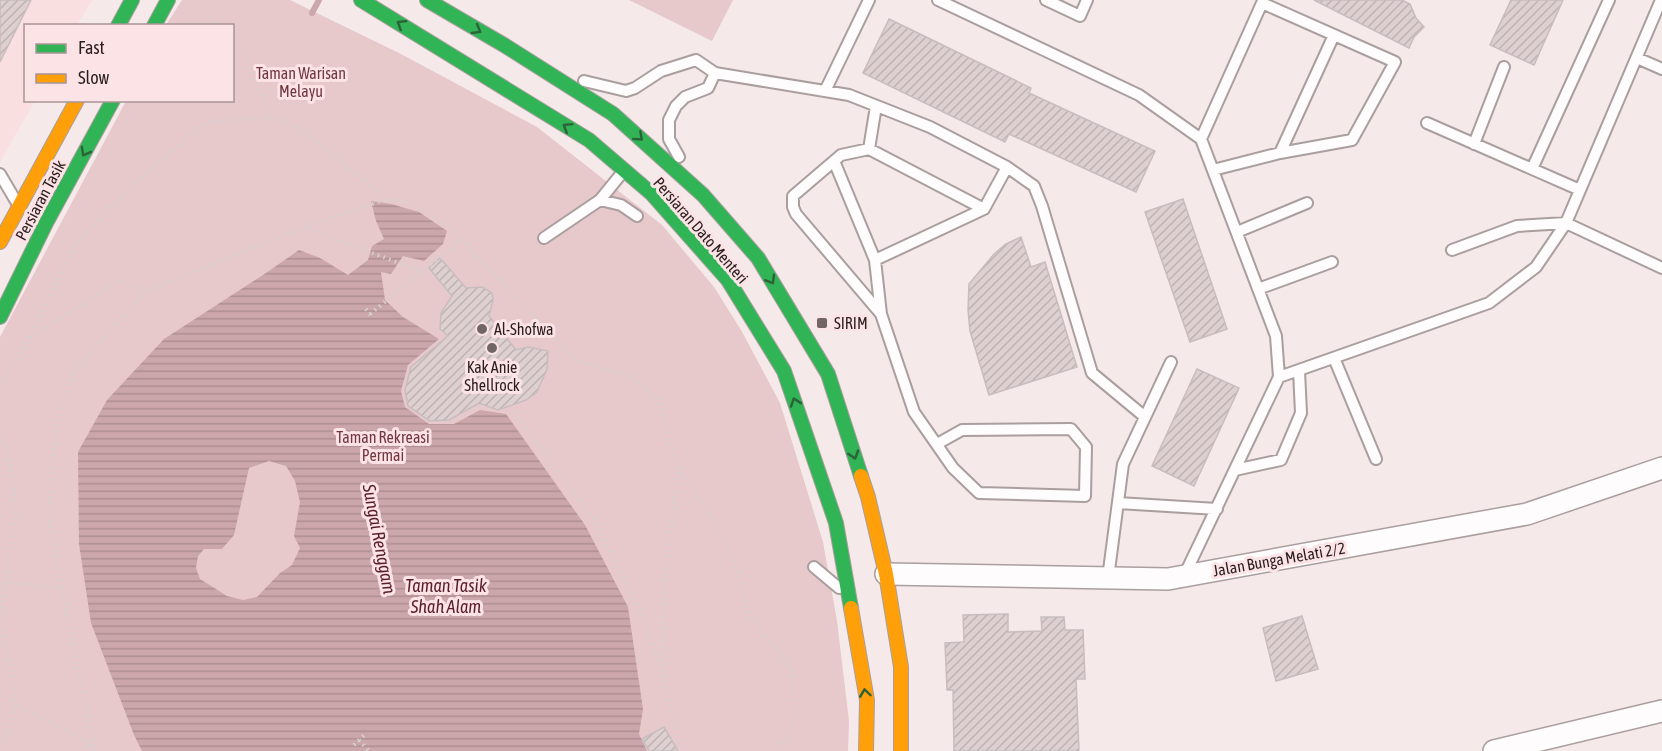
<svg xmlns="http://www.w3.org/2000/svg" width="1662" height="751" font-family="'Asap Condensed',sans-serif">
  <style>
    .built { fill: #fadfe1 }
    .green { fill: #e7c8cb }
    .water { fill: url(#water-rules); fill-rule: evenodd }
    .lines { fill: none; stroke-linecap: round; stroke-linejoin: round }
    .stream { stroke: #cba6aa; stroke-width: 6 }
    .building { fill: url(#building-hatch); stroke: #c8bdbe; stroke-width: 1.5 }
    .lane-casing { stroke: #aa9e9f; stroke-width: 14 }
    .street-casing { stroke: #aa9e9f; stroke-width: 24 }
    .fast-casing { stroke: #aa9e9f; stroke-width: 16 }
    .slow-casing { stroke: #aa9e9f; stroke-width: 16 }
    .path { stroke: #d6d1d2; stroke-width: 4; stroke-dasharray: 1.5 4.5; stroke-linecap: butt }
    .lane { stroke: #fefcfc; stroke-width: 10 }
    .street { stroke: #fefcfc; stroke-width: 21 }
    .fast { stroke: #30b455; stroke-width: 14 }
    .slow { stroke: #ff9f0a; stroke-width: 14 }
    .oneway { stroke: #2c6237 }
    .poi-dot { fill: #716566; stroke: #fce3e5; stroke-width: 2 }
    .labels { text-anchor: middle; stroke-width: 6; stroke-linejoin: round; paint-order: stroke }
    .park-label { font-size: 16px; fill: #72363e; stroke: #fce3e5 }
    .street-label { font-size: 16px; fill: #291e1f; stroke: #fce3e5 }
    .poi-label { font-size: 16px; fill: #291e1f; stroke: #fce3e5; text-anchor: start }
    .water-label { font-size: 18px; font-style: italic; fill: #591f29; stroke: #fce3e5 }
  </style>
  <defs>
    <pattern id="water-rules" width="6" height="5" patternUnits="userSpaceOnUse" patternTransform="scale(1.5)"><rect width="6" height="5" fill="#cba6aa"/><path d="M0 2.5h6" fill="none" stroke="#ae8e92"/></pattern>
    <pattern id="building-hatch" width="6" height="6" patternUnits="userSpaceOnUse" patternTransform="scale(1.5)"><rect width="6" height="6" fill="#ded0d1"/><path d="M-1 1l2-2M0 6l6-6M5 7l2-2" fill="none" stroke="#beb2b3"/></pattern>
  </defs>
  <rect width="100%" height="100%" fill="#f6e9ea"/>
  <path class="built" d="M0 0H92L77 25 26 26V100L35 101 0 162Z"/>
  <path class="green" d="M182 0H290L401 54 537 127 662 225 714 287 741 330 780 403 823 542 837 621 849 721 848 751H0V337L126 101 232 100V26L166 25Z
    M629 0H733L712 41Z"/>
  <path class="water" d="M371 201 391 204 419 212 447 231 443 244 424 261 403 256 391 274 381 272 385 300 403 317 439 339 408 365 401 391 405 407 429 424H454L480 410 506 414 585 525 628 607 643 709 639 734 647 751H142L134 735 91 623 79 544 78 452 107 400 164 339 266 273 299 250 320 258 348 275 368 260 372 246 384 239 376 221ZM269 461 286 466 295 481 300 502 294 536 300 548 292 565 280 573 257 597 243 600 227 596 200 579 196 568 198 556 204 549H222L234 535 249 468Z"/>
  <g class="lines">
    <path class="stream" d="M312 13 319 0"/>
  </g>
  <path class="building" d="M0 0H31L0 62Z
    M1314 0H1402L1410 4 1416 18 1424 27 1414 37 1409 48Z
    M1511 0H1563L1534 65 1490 45Z
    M889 19 1031 88 1029 93 1155 151 1136 192 1009 134 1005 142 863 73Z
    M1183 199 1227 329 1190 342 1145 212Z
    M1021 237 1031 267 1045 262 1077 367 989 395 970 331 968 310 969 284 994 254 1006 244Z
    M440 258 466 288 482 287 492 293 493 300 489 316 516 350 528 347 548 351 547 369 537 392 526 400 498 410 479 403 449 420 430 421 408 406 405 390 411 367 448 336 440 329 441 313 452 296 429 268Z
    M1197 369 1239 388 1194 486 1152 466Z
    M1008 614V632L1042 631 1041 617H1064L1065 630H1083L1085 679H1076L1079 751H954L953 690H947L945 643 964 642 963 615Z
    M1302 616 1318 669 1276 681 1263 628Z
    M664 727 678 751H649L642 739Z"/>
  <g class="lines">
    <defs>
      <path id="lane" d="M938 0 1139 95 1201 139 1276 336 1279 377
        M1046 0 1080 16 1087 0
        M1637 58 1662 69
        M584 81 626 91 635 88 661 71 696 60 715 73 849 95 930 127 1007 167 984 209 869 149 841 155 793 196V207L796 214 881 314
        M825 91 869 0
        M1427 123 1580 190
        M1201 139 1262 3 1395 62 1352 140 1280 153 1213 170
        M1474 144 1504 67
        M869 149 876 106
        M1280 153 1334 35
        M679 157 669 139V120L676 106 685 97 708 88 715 73
        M834 161 875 260 881 314 914 412 953 468 979 493 1085 496 1086 447 1071 429 962 430 937 444
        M1007 167 1034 186 1042 206 1092 373 1145 417
        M1532 169 1609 0
        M0 174 17 203
        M600 200 621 205 637 216
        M1237 232 1307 203
        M544 238 600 200 622 173
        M1452 250 1517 226 1566 223 1661 0
        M875 260 984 209
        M1258 289 1332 262
        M1334 358 1376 459
        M1235 470 1281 460 1301 413 1299 371
        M1118 503 1217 509
        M814 567 839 588
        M1184 576 1279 377 1489 303 1536 267 1566 223 1662 268
        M1108 578 1123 464 1171 362"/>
      <path id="street" d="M886 574 1168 579 1527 514 1662 468
        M1494 751 1662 711"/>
      <path id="fast" d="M361 0 589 140 652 194 728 280 784 371 836 523 851 608
        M427 0 504 45 613 114 703 195 758 258 828 374 861 476
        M118 26 132 0
        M154 26 168 0
        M0 317 46 223 113 100"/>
      <path id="slow" d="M0 242 77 100
        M861 476 868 497 886 574 901 667V751
        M851 608 867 700 866 751"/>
    </defs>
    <use href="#lane" class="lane-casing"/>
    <use href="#street" class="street-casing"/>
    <use href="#fast" class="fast-casing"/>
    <use href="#slow" class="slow-casing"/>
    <path class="path" d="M208 17 216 26
      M232 43 246 58 270 117
      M305 227 422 272
      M366 309 373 318
      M370 314 461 240
      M31 338 118 280 146 291
      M0 384 29 339 76 243 140 178 208 122 270 117 300 128 387 199
      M515 412 594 520 644 618 660 663
      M0 436 9 458 16 511 0 621
      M678 467 713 520 731 556 751 617 791 669 797 719 777 751
      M5 583 62 588
      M0 630C14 672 25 705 0 746
      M16 705 93 745 87 751
      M359 740 369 751
      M354 745 365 734
      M96 751 93 745 62 588 49 514 55 430 74 371 146 291 305 227 387 199 401 200 423 210 450 228 577 361 633 377 659 401 678 467 663 599 661 667 681 751"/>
    <use href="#lane" class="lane"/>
    <use href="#street" class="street"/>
    <use href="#fast" class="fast"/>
    <use href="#slow" class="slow"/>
  </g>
  <defs><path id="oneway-chevron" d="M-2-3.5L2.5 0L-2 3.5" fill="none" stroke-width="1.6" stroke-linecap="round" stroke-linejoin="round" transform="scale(1.5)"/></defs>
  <g class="oneway">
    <use href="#oneway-chevron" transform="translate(401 24) rotate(-148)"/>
    <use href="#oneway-chevron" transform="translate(477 30) rotate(30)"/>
    <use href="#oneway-chevron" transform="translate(567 127) rotate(-148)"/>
    <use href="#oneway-chevron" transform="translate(639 137) rotate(42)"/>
    <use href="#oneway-chevron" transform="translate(85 152) rotate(119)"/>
    <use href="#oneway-chevron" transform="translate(771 280) rotate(59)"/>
    <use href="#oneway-chevron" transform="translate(795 402) rotate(-109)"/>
    <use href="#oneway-chevron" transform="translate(854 455) rotate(72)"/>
    <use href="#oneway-chevron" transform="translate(865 693) rotate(-98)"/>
  </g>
  <g class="poi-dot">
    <rect x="816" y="317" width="12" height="12" rx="3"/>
    <circle cx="482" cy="329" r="6"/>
    <circle cx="492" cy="348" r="6"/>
  </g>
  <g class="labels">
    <g class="park-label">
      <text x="301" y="79">Taman Warisan<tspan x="301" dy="18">Melayu</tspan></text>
      <text x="383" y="443">Taman Rekreasi<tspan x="383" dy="18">Permai</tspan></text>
    </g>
    <g class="street-label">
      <text transform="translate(40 200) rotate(-62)" y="6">Persiaran Tasik</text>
      <text transform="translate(701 230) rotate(49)" y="6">Persiaran Dato Menteri</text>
      <text transform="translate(1279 559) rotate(-10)" y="6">Jalan Bunga Melati 2/2</text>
    </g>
    <g class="poi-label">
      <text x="834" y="329">SIRIM</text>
      <text x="494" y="335">Al-Shofwa</text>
      <text x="492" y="373" text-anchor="middle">Kak Anie<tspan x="492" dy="18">Shellrock</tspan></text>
    </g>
    <g class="water-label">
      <text transform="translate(379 539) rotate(79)" y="6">Sungai Renggam</text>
      <text x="446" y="592">Taman Tasik<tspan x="446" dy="21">Shah Alam</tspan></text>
    </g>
  </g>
  <rect x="24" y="24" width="210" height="78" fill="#fce3e5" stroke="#a89496" stroke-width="1.5"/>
  <rect x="36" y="44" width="30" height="9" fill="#30b455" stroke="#a89496" stroke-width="1.5"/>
  <text x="78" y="54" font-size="18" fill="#291e1f">Fast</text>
  <rect x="36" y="74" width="30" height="9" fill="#ff9f0a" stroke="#a89496" stroke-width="1.5"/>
  <text x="78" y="84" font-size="18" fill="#291e1f">Slow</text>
</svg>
